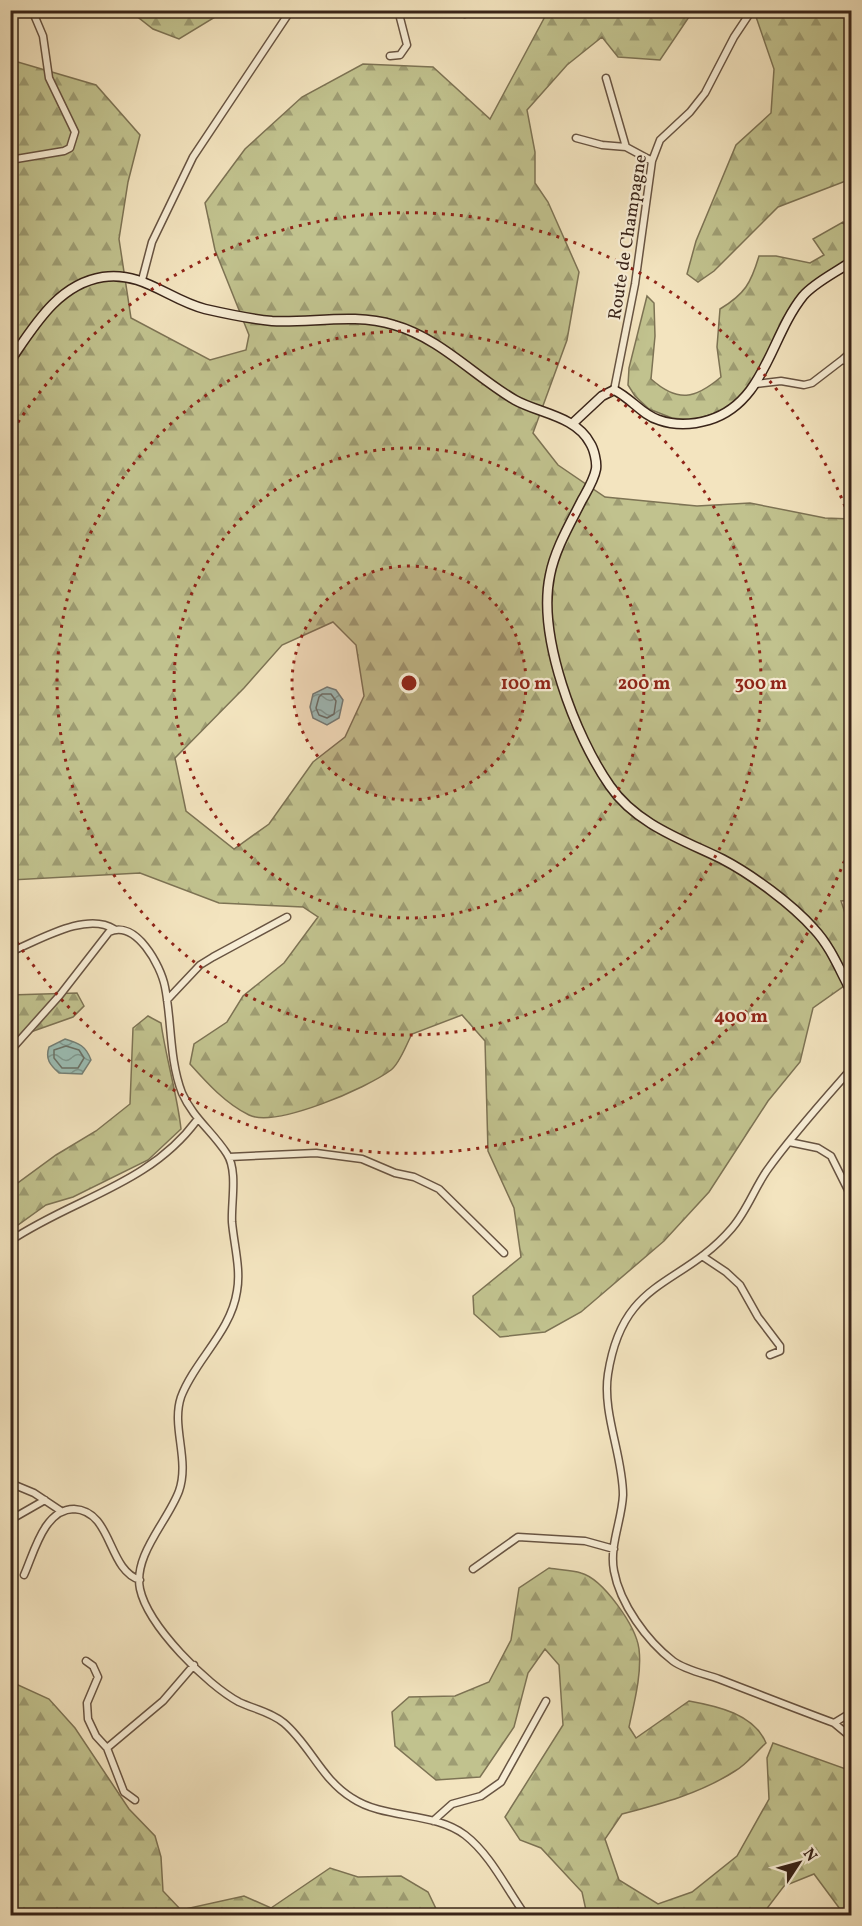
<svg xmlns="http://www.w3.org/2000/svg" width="862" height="1926" font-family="Vollkorn,serif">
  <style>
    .forest { fill: url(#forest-firs); stroke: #7d7354; stroke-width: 1.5; fill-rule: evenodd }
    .water { fill: url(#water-waves); stroke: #748077; stroke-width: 1.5 }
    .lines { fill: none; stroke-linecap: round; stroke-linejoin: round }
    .shore { stroke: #6a7167; stroke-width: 1.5 }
    .street-casing { stroke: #685442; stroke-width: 9 }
    .secondary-casing { stroke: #392419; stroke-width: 11 }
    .street { stroke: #f7edd5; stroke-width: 6 }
    .secondary { stroke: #f7edd5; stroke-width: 8 }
    .ring { fill: none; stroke: #8f2418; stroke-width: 3; stroke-dasharray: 3 6 }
    .labels { text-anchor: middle; stroke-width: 4.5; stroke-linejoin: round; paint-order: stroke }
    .street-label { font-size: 18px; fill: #392419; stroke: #f7edd5 }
    .centre { fill: #8f2418; stroke: #f7edd5; stroke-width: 3 }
    .ring-label { font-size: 18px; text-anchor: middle; font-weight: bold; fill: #8f2418; stroke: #f7edd5; stroke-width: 4.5; stroke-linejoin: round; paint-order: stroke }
  </style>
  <defs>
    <pattern id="forest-firs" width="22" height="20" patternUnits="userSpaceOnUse" patternTransform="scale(1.5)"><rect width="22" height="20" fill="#c1c28e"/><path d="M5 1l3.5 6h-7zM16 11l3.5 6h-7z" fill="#9e9d73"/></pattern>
    <pattern id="water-waves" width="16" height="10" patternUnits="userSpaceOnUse" patternTransform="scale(1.5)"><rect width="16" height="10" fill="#9bbeb5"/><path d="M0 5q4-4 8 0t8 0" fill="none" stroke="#7f9a92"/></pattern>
  </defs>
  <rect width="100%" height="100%" fill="#f3e4bf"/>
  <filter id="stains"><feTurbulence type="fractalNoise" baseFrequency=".00333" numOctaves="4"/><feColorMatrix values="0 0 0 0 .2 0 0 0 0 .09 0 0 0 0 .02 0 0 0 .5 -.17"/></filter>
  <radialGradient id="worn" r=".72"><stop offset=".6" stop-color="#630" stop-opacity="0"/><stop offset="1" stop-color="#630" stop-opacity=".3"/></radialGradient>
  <path class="forest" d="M130 11H225L179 39 153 29Z
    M548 11H693L660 60 618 57 602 37 567 65 527 110 535 152V183L548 202 579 272 567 340 533 433 558 465 605 497 697 506 750 503 825 518 851 519 852 900 841 901 851 931V981L813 1008 800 1062 768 1101 709 1192 664 1241 581 1312 545 1332 500 1337 474 1314 473 1296 521 1257 514 1208 488 1151 485 1041 462 1015 412 1034C406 1045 400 1063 391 1070 367 1088 276 1128 249 1115 226 1104 207 1083 190 1064L194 1044 227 1022 243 996 284 963 318 917 303 907 219 903 140 873 11 880V60L96 85 140 135 128 182 119 239 131 318 210 360 246 350 249 335 215 250 205 203 245 149 302 97 363 64 433 67 490 119ZM333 622 356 645 364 696 345 737 313 762 269 824 234 849 186 811 175 758 244 688 282 645Z
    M754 11H851L852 117 846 131 851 137V179L778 207 714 271 698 282 687 274 696 241 736 145 771 113 774 69Z
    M843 222 851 237V271L848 268 802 292 755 382 736 403 720 412 692 420 672 418 649 409 635 396 628 385 629 368 647 296 654 303 655 336 651 379C678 403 695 399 721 377L717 347 720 309C745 294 751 283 759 256H776L810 263 824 255 813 239Z
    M77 993 84 1006 73 1017 11 1039 10 995Z
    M148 1016 161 1023C166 1059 177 1093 181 1129L148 1160 73 1197 46 1205 11 1230V1188L56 1155 96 1131 130 1104 133 1028Z
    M549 1568C559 1570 571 1570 581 1573 603 1579 636 1626 639 1649 642 1674 634 1703 629 1727L636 1738 689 1701C717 1706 754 1714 766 1743 756 1752 747 1764 735 1771 701 1793 661 1804 622 1814L605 1839 619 1880 658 1904 692 1892 737 1856 769 1799 767 1758 773 1743 846 1769 852 1785 851 1915H836L840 1909 814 1874 784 1886 762 1915H587L582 1892 541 1848 520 1840 505 1817 563 1725 559 1665 545 1649 528 1673 514 1727 480 1777 436 1780 395 1746 392 1712 409 1697 455 1696 489 1682 511 1640 519 1588Z
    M10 1684H16L49 1699 75 1728 129 1809 155 1836 161 1857 163 1891 181 1910 244 1896 271 1908 330 1868 358 1877 401 1876 428 1892 439 1915H11Z"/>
  <path class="water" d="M327 687 336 690 343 700 339 718 327 725 313 718 310 707 313 694Z
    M65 1039C79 1043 86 1046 91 1060L82 1074 59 1073C50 1065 45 1059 49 1047Z"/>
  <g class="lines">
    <path class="shore" d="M322 694H331L336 701 334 714 327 718 319 715 316 708 319 697Z
      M66 1046 79 1050 84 1058 78 1068H62L54 1058V1050Z"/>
    <defs>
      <path id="street" d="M465 14 474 10
        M390 56 400 55 407 45 398 10
        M606 78 626 147 652 161
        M576 138 602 145 626 147
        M10 160 64 151 70 148 75 132 49 78 43 36 32 10
        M142 280 152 242 193 157 291 10
        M852 351 842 360 852 362
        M756 384 781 381 804 385 812 383 842 360
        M614 390 635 284 652 161 660 140 690 112 705 93 734 37 752 10
        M10 952C38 941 86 911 114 929
        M167 1000 200 965 213 957 287 917
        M10 1051 60 995 109 932C136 919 161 966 165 987 172 1022 169 1059 182 1093 193 1118 213 1132 227 1154 238 1171 231 1202 232 1222 234 1245 241 1269 237 1291 231 1332 195 1360 181 1397 171 1427 190 1459 179 1491 168 1521 133 1555 140 1589 148 1626 207 1685 239 1702 254 1709 271 1712 284 1723 310 1745 322 1780 352 1798 385 1820 433 1811 465 1835 491 1855 507 1890 526 1916
        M852 1068C823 1101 793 1134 768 1169 755 1187 747 1211 732 1228 681 1288 623 1277 608 1374 602 1413 623 1456 623 1495 622 1520 609 1546 614 1571 620 1604 647 1641 673 1661 685 1670 705 1674 719 1679 758 1694 796 1709 834 1723L852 1738
        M789 1142 818 1148 831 1156 852 1198
        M229 1157 316 1153 362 1159 395 1173 414 1177 439 1189 504 1253
        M10 1241C74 1198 149 1185 197 1120
        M702 1256 726 1272 740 1285 758 1317 780 1346V1351L770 1355
        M10 1483 34 1493 61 1511
        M10 1520 45 1500
        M473 1569 518 1537 585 1541 614 1549
        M24 1575C34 1553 44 1509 74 1509 113 1511 107 1570 140 1580
        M86 1661 93 1666 98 1677 87 1703 88 1719 96 1736 107 1748 124 1792 135 1800
        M834 1723 852 1712
        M107 1748 163 1701 194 1665
        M433 1821 452 1804 481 1796 501 1782 546 1701"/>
      <path id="secondary" d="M10 361C34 326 58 284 103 277 143 271 169 300 205 309 227 314 250 319 272 321 312 323 355 313 394 325 440 338 474 376 515 400 538 413 576 416 590 443 594 449 597 462 596 469 594 480 587 491 582 500 570 524 555 549 550 575 537 636 575 736 610 786 636 824 683 840 722 859 751 874 792 904 814 929 831 947 840 971 852 993
        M572 424 602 396 614 390C631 398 642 415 659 420 676 426 692 425 709 420 765 403 770 337 803 296 815 282 837 272 852 261"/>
    </defs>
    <use href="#street" class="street-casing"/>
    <use href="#secondary" class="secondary-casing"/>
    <use href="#street" class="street"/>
    <use href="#secondary" class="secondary"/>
  </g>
  <circle cx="409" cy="683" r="117" fill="#8f2418" fill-opacity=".12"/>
  <g class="ring">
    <circle cx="409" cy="683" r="117"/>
    <circle cx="409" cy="683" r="235"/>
    <circle cx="409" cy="683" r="352"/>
    <path d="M851 844A470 470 0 0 1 13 936M13 430A470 470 0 0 1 851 522"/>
  </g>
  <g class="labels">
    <g class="street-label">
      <text transform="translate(627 237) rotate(-81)" y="6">Route de Champagne</text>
    </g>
  </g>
  <circle cx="409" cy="683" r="9" class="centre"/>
  <g class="ring-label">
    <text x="526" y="689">100 m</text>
    <text x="644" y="689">200 m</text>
    <text x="761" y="689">300 m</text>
    <text x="741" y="1022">400 m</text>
  </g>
  <rect width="862" height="1926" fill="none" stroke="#f3e4bf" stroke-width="36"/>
  <rect x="12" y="12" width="838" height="1902" fill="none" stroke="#392419" stroke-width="3"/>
  <rect x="18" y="18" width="826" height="1890" fill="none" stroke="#392419" stroke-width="1.5"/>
  <g transform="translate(799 1863) rotate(54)" stroke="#f7edd5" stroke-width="4.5" paint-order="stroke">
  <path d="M0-4.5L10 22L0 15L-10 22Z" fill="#392419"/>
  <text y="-9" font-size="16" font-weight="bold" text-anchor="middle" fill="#392419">N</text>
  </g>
  <rect width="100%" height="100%" filter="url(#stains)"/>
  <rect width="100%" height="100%" fill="url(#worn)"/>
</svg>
